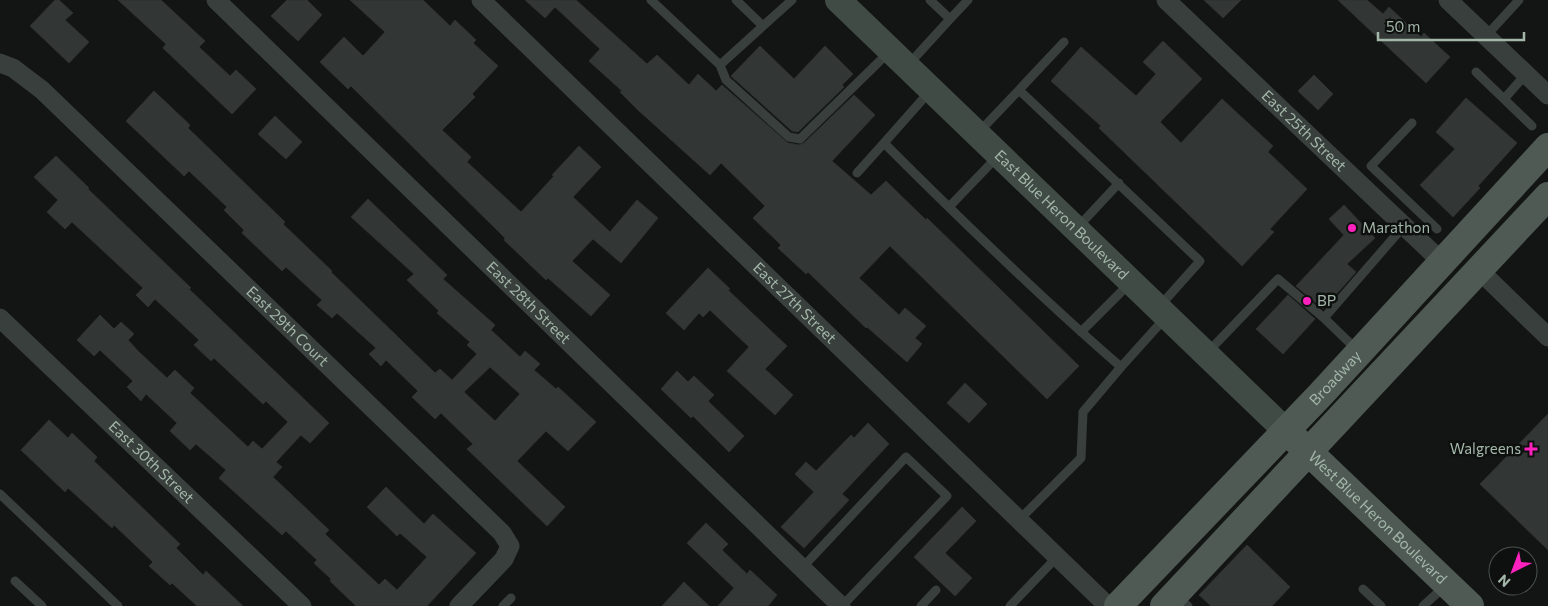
<svg xmlns="http://www.w3.org/2000/svg" width="1548" height="606" font-family="Commissioner,sans-serif">
  <style>
    .building { fill: #323735; stroke: #2d3130; fill-rule: evenodd }
    .lines { fill: none; stroke-linecap: round; stroke-linejoin: round }
    .lane { stroke: #383f3c; stroke-width: 9 }
    .street { stroke: #383f3c; stroke-width: 19 }
    .secondary { stroke: #414b45; stroke-width: 26 }
    .primary { stroke: #4f5a54; stroke-width: 28 }
    .poi-dot { fill: #ff21be; stroke: #0e100f; stroke-width: 2 }
    .labels { text-anchor: middle; stroke-width: 5; stroke-linejoin: round; paint-order: stroke }
    .street-label { font-size: 15px; fill: #a3b7a9; stroke: #0e100f }
    .poi-label { font-size: 15px; fill: #a3b7a9; stroke: #0e100f; text-anchor: start }
  </style>
  <rect width="100%" height="100%" fill="#131514"/>
  <path class="building" d="M55 0H59L73 13 65 20 89 42 69 63 30 26Z
    M118 0H161L205 41 199 47 230 76 236 70 256 89 232 114 163 48 166 44Z
    M287 0H307L322 15 298 41 271 16Z
    M350 0H423L450 26 455 20 476 40 473 43 498 66 472 94 475 97 442 130 471 157 467 162 521 212 554 176 552 175 579 146 601 167 573 197 610 232 637 200 658 218 621 263 593 239 572 261 610 295 591 316 548 278 546 280 504 240 505 238 351 86 348 89 320 62 344 37 363 56 385 32Z
    M525 0H576L647 64 657 55 689 85 698 74 716 91 722 85 788 143 799 145 804 143 854 95 875 115 832 161 871 195 886 181 926 220 927 218 1079 366 1047 399 890 246 859 278 899 315 905 308 926 326 915 338 922 344 907 362 867 327 866 328 808 272 806 274 778 248 781 245 753 218 765 206 721 163 710 175 638 110 620 92 622 91 589 61 600 49 555 7 545 18Z
    M1204 0H1241L1223 18Z
    M1338 0H1367L1383 14 1389 7 1421 37 1424 33 1450 57 1426 83Z
    M1163 41 1202 79 1160 122 1181 143 1222 99 1273 146 1268 152 1307 189 1270 229 1274 232 1242 266 1099 128 1101 126 1051 81 1081 47 1136 96 1156 74 1143 62Z
    M760 46 794 79 825 46 853 74 842 85 844 87 798 132 792 131 731 76Z
    M1314 75 1333 94 1318 110 1298 91Z
    M154 91 190 125 188 128 285 222 283 224 332 271 331 272 435 373 440 369 452 380 477 354 467 345 470 342 437 313 439 311 407 280 414 274 351 217 368 199 447 275 443 279 495 325 491 330 520 357 525 351 540 364 534 370 556 389 558 387 596 422 568 451 546 431 517 461 565 507 547 526 467 449 473 444 441 413 435 419 412 397 418 391 386 360 381 366 369 354 376 348 337 313 332 318 317 305 322 300 286 267 282 271 242 233 244 230 224 210 227 207 189 171 184 176 126 121ZM490 367 520 394 495 421 464 392Z
    M1466 98 1517 143 1478 186 1480 188 1453 217 1420 185 1455 149 1436 132Z
    M275 116 302 142 286 159 258 134Z
    M56 156 89 188 88 189 191 288 189 289 329 423 310 443 301 435 276 462 282 467 273 477 329 530 325 534 379 585 385 579 397 590 427 557 400 533 397 536 367 507 386 487 424 524 433 514 476 553 427 606H356L330 581 331 579 314 563 317 560 286 531 282 535 219 478 226 470 196 444 190 450 170 431 177 423 146 394 141 401 127 387 133 381 100 350 94 356 77 340 100 315 114 329 121 322 134 334 128 340 139 352 167 378 175 370 194 388 190 393 248 447 253 441 262 449 288 422 266 401 263 404 214 358 211 361 194 345 199 340 155 299 148 307 136 295 143 288 72 222 65 229 47 212 58 200 34 177Z
    M1344 205 1375 238 1347 264 1356 272 1323 309 1296 286 1344 235 1329 219Z
    M708 268 730 289 728 290 787 346 765 369 793 395 775 415 727 371 749 347 710 310 703 317 699 313 684 330 666 313Z
    M1288 295 1315 319 1283 354 1256 329Z
    M677 371 688 382 694 376 714 395 708 401 744 436 729 452 693 416 691 418 661 389Z
    M965 383 987 404 969 423 947 403Z
    M1548 414V550L1480 484Z
    M49 420 68 438 72 433 97 457 94 461 180 544 176 548 203 575 206 571 243 606H197L172 583 170 585 149 566 153 562 114 525 112 528 68 488 65 492 21 450Z
    M868 423 889 444 842 494 849 500 804 548 781 527 814 492 795 474 806 462 816 471 851 435 854 438Z
    M962 507 976 521 945 553 972 578 955 596 914 557Z
    M706 523 728 544 722 550 747 574 750 570 777 595 768 606H718L734 588 687 543Z
    M1247 545 1290 587 1272 606H1211L1199 595Z
    M684 582 709 606H662Z"/>
  <g class="lines">
    <path class="lane" d="M651 0 720 65 763 26 736 0
      M950 19 968 0
      M763 26 792 0
      M1486 36 1519 0
      M1064 42 1019 90 1200 261 1159 307
      M909 64 950 19 930 0
      M720 65 726 80 789 137 800 139 890 51
      M1476 72 1532 126
      M930 91 884 143C961 220 1039 296 1121 367L1083 412 1081 458 1019 520
      M1504 99 1526 74
      M1412 123 1371 166 1437 229
      M978 133 1019 90
      M857 173 884 143
      M949 207 997 157
      M1078 227 1119 183
      M1324 318 1403 227
      M1081 332 1130 283
      M1207 353 1278 279 1324 318 1357 350
      M1121 367 1166 317
      M0 494 118 606
      M802 568 906 457 947 496 842 606
      M15 581 42 606
      M1363 589 1381 606
      M1177 596 1188 606
      M503 606 511 598
      M921 606 936 590
      M1010 606 1057 557
      M1423 606 1445 586"/>
    <g class="street">
      <path id="s1" d="M216 0 841 606"/>
      <path id="s2" d="M481 0 1108 606"/>
      <path id="s3" d="M1166 0 1442 262"/>
      <path d="M1448 0 1548 95"/>
      <path id="s4" d="M0 63 13 68 42 90 502 533 510 546 504 559 459 606"/>
      <path d="M1479 270 1548 337"/>
      <path id="s5" d="M0 318 302 606"/>
    </g>
    <path class="secondary" id="s6" d="M838 0 1285 430"/>
    <g class="primary">
      <path id="s7" d="M1295 439 1470 606"/>
      <path id="s8" d="M1118 606 1321 394 1548 147"/>
      <path d="M1164 606 1548 196"/>
    </g>
  </g>
  <g class="poi-dot">
    <circle cx="1352" cy="228" r="5"/>
    <circle cx="1307" cy="301" r="5"/>
    <path d="M1528.5 441.5h5v5h5v5h-5v5h-5v-5h-5v-5h5z"/>
  </g>
  <g class="labels">
    <g class="street-label">
      <text dy="5" stroke="none"><textPath href="#s3" startOffset="190">East 25th Street</textPath></text>
      <text dy="5" stroke="none"><textPath href="#s6" startOffset="310">East Blue Heron Boulevard</textPath></text>
      <text dy="5" stroke="none"><textPath href="#s1" startOffset="435">East 28th Street</textPath></text>
      <text dy="5" stroke="none"><textPath href="#s2" startOffset="436">East 27th Street</textPath></text>
      <text dy="5" stroke="none"><textPath href="#s4" startOffset="391">East 29th Court</textPath></text>
      <text dy="5" stroke="none"><textPath href="#s8" startOffset="315">Broadway</textPath></text>
      <text dy="5" stroke="none"><textPath href="#s5" startOffset="209">East 30th Street</textPath></text>
      <text dy="5" stroke="none"><textPath href="#s7" startOffset="114">West Blue Heron Boulevard</textPath></text>
    </g>
    <g class="poi-label">
      <text x="1362" y="233">Marathon</text>
      <text x="1317" y="306">BP</text>
      <text x="1521" y="454" text-anchor="end">Walgreens</text>
    </g>
  </g>
  <g transform="translate(1513 571) rotate(222)"><circle r="24" fill="#0e100f" stroke="#4a534d"/>
  <path d="M0-4L9 19L0 12L-9 19Z" fill="#ff21be"/>
  <text y="-8" font-size="14" font-weight="bold" text-anchor="middle" fill="#a3b7a9">N</text>
  </g>
  <path d="M1378 32v8h146v-8" fill="none" stroke="#a3b7a9" stroke-width="2.5"/>
  <text x="1386" y="32" font-size="15" fill="#a3b7a9" stroke="#0e100f" stroke-width="4" paint-order="stroke">50 m</text>
</svg>
